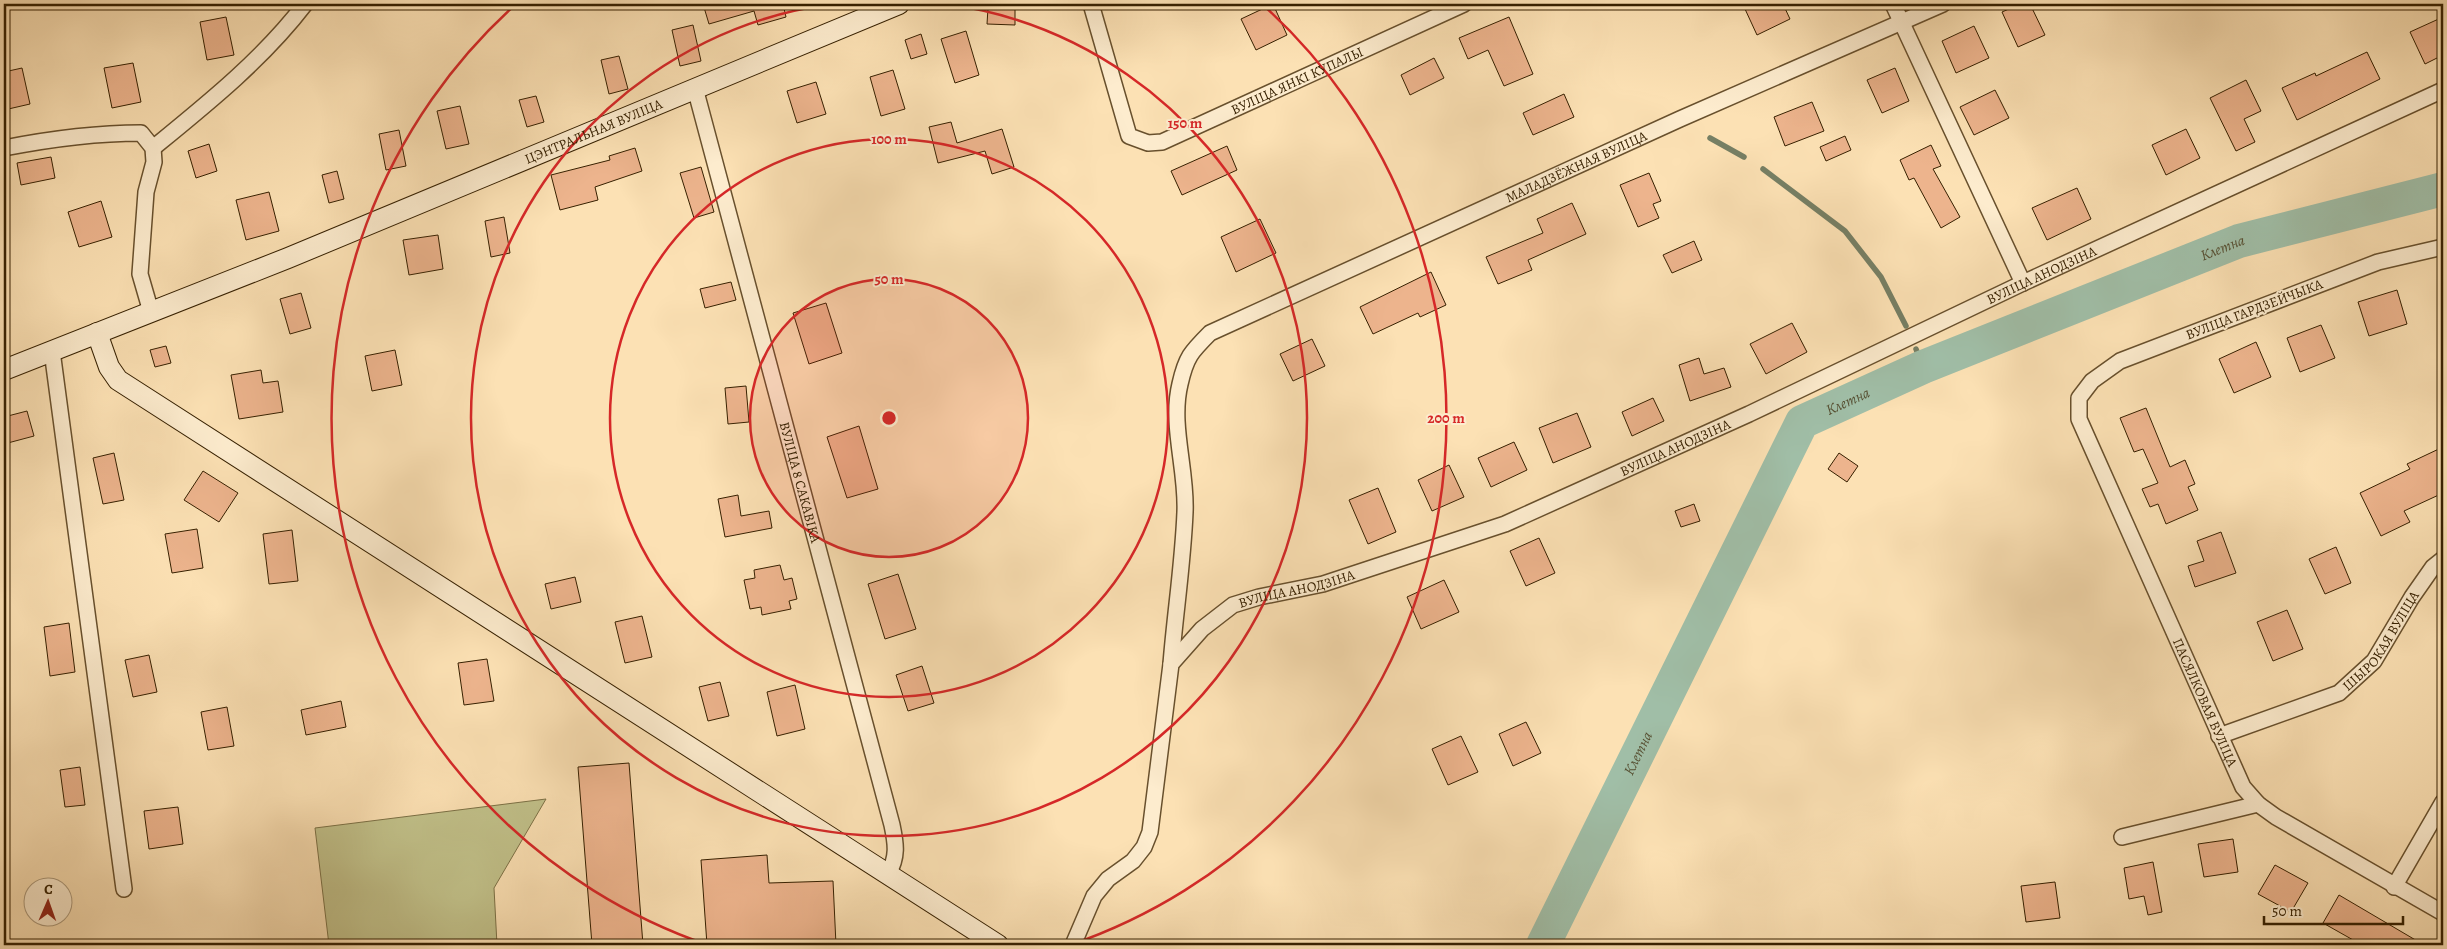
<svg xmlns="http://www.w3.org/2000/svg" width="2447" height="949" font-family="Alegreya,serif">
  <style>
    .green { fill: #c2c28b; stroke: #7c7146 }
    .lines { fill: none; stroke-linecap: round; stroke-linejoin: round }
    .stream { stroke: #767f64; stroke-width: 5.5 }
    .river { stroke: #a0bea7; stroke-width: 34 }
    .building { fill: #edb48d; stroke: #362000 }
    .street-casing { stroke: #68502d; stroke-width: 18 }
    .secondary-casing { stroke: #362000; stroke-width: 22 }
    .street { stroke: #fdecce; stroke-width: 15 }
    .secondary { stroke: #fdecce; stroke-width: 20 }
    .ring { fill: none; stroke: #d62828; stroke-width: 2.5 }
    .labels { text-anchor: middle; stroke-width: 4; stroke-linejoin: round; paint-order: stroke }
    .street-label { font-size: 14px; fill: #362000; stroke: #fdecce }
    .water-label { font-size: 15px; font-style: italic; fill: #564f32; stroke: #fdecce }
    .centre { fill: #d62828; stroke: #fdecce; stroke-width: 2.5 }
    .ring-label { font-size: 15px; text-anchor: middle; font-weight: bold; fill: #d62828; stroke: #fdecce; stroke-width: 4; stroke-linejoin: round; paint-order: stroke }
  </style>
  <rect width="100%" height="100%" fill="#fce1b4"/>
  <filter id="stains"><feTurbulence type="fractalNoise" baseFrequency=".004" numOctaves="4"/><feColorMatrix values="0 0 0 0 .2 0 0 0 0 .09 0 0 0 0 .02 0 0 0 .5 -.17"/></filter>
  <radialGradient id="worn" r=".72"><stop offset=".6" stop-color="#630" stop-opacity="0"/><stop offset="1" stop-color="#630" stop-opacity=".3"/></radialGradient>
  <path class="green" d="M546 799 494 888 497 945H329L315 828Z"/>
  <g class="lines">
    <path class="stream" d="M1710 138 1744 157
      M1763 169 1845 231 1881 277 1906 326
      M1916 349 1923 367"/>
    <path class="river" id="s1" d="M1543 945 1802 422 1923 367 2239 241 2443 189"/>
  </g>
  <path class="building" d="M703 4H783L786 17 758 25 754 11 709 24Z
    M1273 4 1287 35 1256 50 1241 19Z
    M1756 4H1783L1790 19 1757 35 1745 9Z
    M2020 4H2030L2045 35 2018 47 2002 12Z
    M988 8 1015 9V25L987 24Z
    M226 17 234 55 207 60 200 22Z
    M1509 17 1533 74 1504 86 1488 50 1468 59 1459 38Z
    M2443 17V55L2425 64 2410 32Z
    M693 25 701 61 680 66 672 30Z
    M1974 26 1989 58 1956 73 1942 41Z
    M966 31 979 75 955 83 941 39Z
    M921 34 927 54 911 59 905 40Z
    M2367 52 2380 79 2297 120 2282 88 2315 73 2316 76Z
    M619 56 628 89 609 94 601 60Z
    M1434 58 1444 78 1410 95 1401 75Z
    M133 63 141 102 112 108 104 68Z
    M22 68 30 104 4 110V72Z
    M1895 68 1909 101 1882 113 1867 80Z
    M893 70 905 109 881 116 870 77Z
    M2246 80 2261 111 2244 119 2255 142 2236 151 2210 98Z
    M816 82 826 114 797 123 787 91Z
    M1995 90 2009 118 1974 135 1960 107Z
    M1564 94 1574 117 1533 135 1523 113Z
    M536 96 544 122 527 127 519 100Z
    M1812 102 1824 131 1785 146 1774 117Z
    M460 106 469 144 446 149 437 111Z
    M951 122 957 143 1002 129 1014 167 992 174 985 151 938 163 929 127Z
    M2186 129 2200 158 2166 175 2152 145Z
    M399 130 406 166 386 170 379 134Z
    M1845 136 1851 150 1826 161 1820 147Z
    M209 144 217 171 196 178 188 151Z
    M1931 145 1941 166 1933 169 1960 217 1941 228 1914 178 1909 180 1900 160Z
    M1227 146 1237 170 1182 195 1171 171Z
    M635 148 642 171 595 187 598 200 560 210 551 175 610 160 609 156Z
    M51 157 55 178 21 185 17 163Z
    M701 167 714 212 694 218 680 173Z
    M337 171 344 199 329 203 322 175Z
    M1649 173 1661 201 1653 204 1659 218 1638 227 1620 185Z
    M2077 188 2091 219 2047 240 2032 208Z
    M269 192 279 231 246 240 236 200Z
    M101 201 112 237 79 247 68 212Z
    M1572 203 1586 234 1528 260 1532 270 1498 284 1486 257 1543 233 1537 219Z
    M504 217 510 253 491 257 485 221Z
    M1260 219 1276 253 1236 272 1221 237Z
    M438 235 443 269 409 275 403 240Z
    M1694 241 1702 260 1672 273 1663 255Z
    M1431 272 1446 305 1420 317 1418 313 1373 334 1360 307Z
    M731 282 736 300 705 308 700 289Z
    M2397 290 2407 324 2369 336 2358 302Z
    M301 293 311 328 290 334 280 299Z
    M826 303 842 353 809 364 793 313Z
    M1792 323 1807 352 1766 374 1750 344Z
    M2321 325 2335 358 2300 372 2287 338Z
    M1312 339 1325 366 1293 381 1280 354Z
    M2256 342 2271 377 2234 393 2219 359Z
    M166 346 171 363 155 367 150 350Z
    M395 350 402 385 372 391 365 356Z
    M1699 358 1704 374 1724 368 1731 387 1690 401 1679 365Z
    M261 370 263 383 278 381 283 412 239 419 231 375Z
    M746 386 749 422 728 424 725 388Z
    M1653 398 1664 421 1632 436 1622 412Z
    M2146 408 2170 467 2185 460 2195 484 2188 487 2198 510 2166 524 2158 504 2150 507 2142 489 2158 483 2143 449 2134 452 2120 418Z
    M27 411 34 436 4 444V417Z
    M1577 413 1591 447 1553 463 1539 428Z
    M859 426 878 489 847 498 827 437Z
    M1514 442 1527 470 1491 487 1478 458Z
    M2443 447V474L2438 476 2443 486V493L2404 511 2410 522 2381 536 2360 493 2410 469 2407 464Z
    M114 453 124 500 103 504 93 458Z
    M1839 453 1858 466 1847 482 1828 469Z
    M1449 465 1464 497 1432 511 1418 480Z
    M203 471 238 493 219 522 184 500Z
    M1378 488 1396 532 1368 544 1349 500Z
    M738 495 741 516 769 511 772 528 725 537 718 499Z
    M1694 504 1700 521 1681 527 1675 511Z
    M197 529 203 568 172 573 165 534Z
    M292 530 298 581 269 584 263 534Z
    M2221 532 2236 573 2195 587 2188 566 2204 561 2197 541Z
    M1539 538 1555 573 1526 586 1510 551Z
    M2336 547 2351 583 2325 594 2309 559Z
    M780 565 784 580 792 578 797 599 789 601 791 609 762 615 761 607 750 609 744 580 755 578 754 570Z
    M898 574 916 629 885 639 868 584Z
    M575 577 581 602 551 609 545 584Z
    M1444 580 1459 612 1421 629 1407 597Z
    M2287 610 2303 649 2273 661 2257 622Z
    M642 616 652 657 625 663 615 622Z
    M69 623 75 672 50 676 44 627Z
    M149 655 157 692 133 697 125 660Z
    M487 659 494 701 464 705 458 663Z
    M922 666 934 703 908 711 896 675Z
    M720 682 729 716 708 721 699 687Z
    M795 685 805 729 777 736 767 692Z
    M341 701 346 727 306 735 301 710Z
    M227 707 234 746 208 750 201 712Z
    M1526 722 1541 753 1513 766 1499 734Z
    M1461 736 1478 772 1448 785 1432 749Z
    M629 763 643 945H592L578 767Z
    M80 767 85 805 65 807 60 770Z
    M178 807 183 844 149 849 144 811Z
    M2233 839 2238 872 2204 877 2198 844Z
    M767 855 769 883 833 881 836 945H707L701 860Z
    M2153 862 2162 912 2148 915 2144 896 2129 899 2124 868Z
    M2275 865 2308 883 2291 912 2258 894Z
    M2055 882 2060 918 2026 922 2021 886Z
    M2339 895 2424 945H2362L2323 923Z"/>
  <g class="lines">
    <defs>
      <g id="street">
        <path id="s2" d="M1091 4 1129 136 1148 143 1162 142 1464 4"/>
        <path d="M1893 4 2023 283"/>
        <path id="s3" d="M695 88 892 825C896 844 898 857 888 874"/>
        <path d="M4 148C50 139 94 133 141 133L153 148 154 162 146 192 140 274 151 312"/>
        <path d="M153 148C207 104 263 59 305 4"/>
        <path id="s4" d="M2443 247 2378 262 2120 361 2092 381 2079 398V419L2243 787 2258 804 2276 817 2443 913"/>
        <path d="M52 351 124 889"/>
        <path id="s5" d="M1171 664C1175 614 1183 563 1185 512 1187 470 1170 425 1180 384 1186 357 1191 352 1210 333L1680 119 1943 4"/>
        <path id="s6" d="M2219 736 2339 693 2374 661 2412 597 2433 567 2443 559"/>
        <path d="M2122 837 2258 804"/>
        <path d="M2394 887 2443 802"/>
        <path id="s7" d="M1073 945 1094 896 1108 879 1133 861 1144 847 1150 832 1171 664 1202 629 1233 605 1259 597 1323 584 1505 524 1749 414 2023 283 2443 90"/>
      </g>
      <g id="secondary">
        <path d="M97 333 109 367 118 380 998 945"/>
        <path id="s8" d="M4 370 288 258 899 4"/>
      </g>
    </defs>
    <use href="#street" class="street-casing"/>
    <use href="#secondary" class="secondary-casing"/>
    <use href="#street" class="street"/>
    <use href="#secondary" class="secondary"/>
  </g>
  <circle cx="889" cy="418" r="139" fill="#d62828" fill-opacity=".12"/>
  <g class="ring">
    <circle cx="889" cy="418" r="139"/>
    <circle cx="889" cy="418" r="279"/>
    <path d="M947 4A418 418 0 1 1 831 4"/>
    <path d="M708 945A557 557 0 0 1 516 4M1262 4A557 557 0 0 1 1070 945"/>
  </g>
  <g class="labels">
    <g class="street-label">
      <text dy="5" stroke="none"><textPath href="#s2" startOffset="320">ВУЛІЦА ЯНКІ КУПАЛЫ</textPath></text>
      <text dy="5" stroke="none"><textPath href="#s8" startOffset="636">ЦЭНТРАЛЬНАЯ ВУЛІЦА</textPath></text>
      <text dy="5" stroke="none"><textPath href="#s5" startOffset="744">МАЛАДЗЁЖНАЯ ВУЛІЦА</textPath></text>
      <text dy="5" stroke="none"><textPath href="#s7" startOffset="1271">ВУЛІЦА АНОДЗІНА</textPath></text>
      <text transform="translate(2254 309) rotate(-21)" y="5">ВУЛІЦА ГАРДЗЕЙЧЫКА</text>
      <text dy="5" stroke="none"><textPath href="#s7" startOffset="866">ВУЛІЦА АНОДЗІНА</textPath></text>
      <text dy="5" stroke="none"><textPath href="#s3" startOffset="408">ВУЛІЦА 8 САКАВІКА</textPath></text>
      <text dy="5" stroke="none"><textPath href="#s7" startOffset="461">ВУЛІЦА АНОДЗІНА</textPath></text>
      <text dy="5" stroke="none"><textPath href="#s6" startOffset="195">ШЫРОКАЯ ВУЛІЦА</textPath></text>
      <text dy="5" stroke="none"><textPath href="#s4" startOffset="730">ПАСЯЛКОВАЯ ВУЛІЦА</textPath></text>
    </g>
    <g class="water-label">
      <text dy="5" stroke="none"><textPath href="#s1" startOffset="1039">Клетна</textPath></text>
      <text dy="5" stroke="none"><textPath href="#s1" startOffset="634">Клетна</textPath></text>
      <text dy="5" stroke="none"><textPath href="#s1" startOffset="214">Клетна</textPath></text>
    </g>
  </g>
  <circle cx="889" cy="418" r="8" class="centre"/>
  <g class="ring-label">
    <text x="1185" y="128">150 m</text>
    <text x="889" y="144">100 m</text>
    <text x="889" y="284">50 m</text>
    <text x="1446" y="423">200 m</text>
  </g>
  <rect width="2447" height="949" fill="none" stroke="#fce1b4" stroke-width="20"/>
  <rect x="5" y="5" width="2437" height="939" fill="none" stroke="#362000" stroke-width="2.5"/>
  <rect x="10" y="10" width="2427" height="929" fill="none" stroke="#362000"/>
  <g transform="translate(48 902) rotate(2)"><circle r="24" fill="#fdecce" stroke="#ad9a7c"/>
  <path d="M0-4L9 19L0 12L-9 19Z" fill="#8f2418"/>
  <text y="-8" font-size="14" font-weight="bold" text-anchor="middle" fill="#362000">С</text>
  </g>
  <path d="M2264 916v8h139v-8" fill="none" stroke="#362000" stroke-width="2.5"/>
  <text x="2272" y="916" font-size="15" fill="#362000" stroke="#fdecce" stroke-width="4" paint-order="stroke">50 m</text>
  <rect width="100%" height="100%" filter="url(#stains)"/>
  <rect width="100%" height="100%" fill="url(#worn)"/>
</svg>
